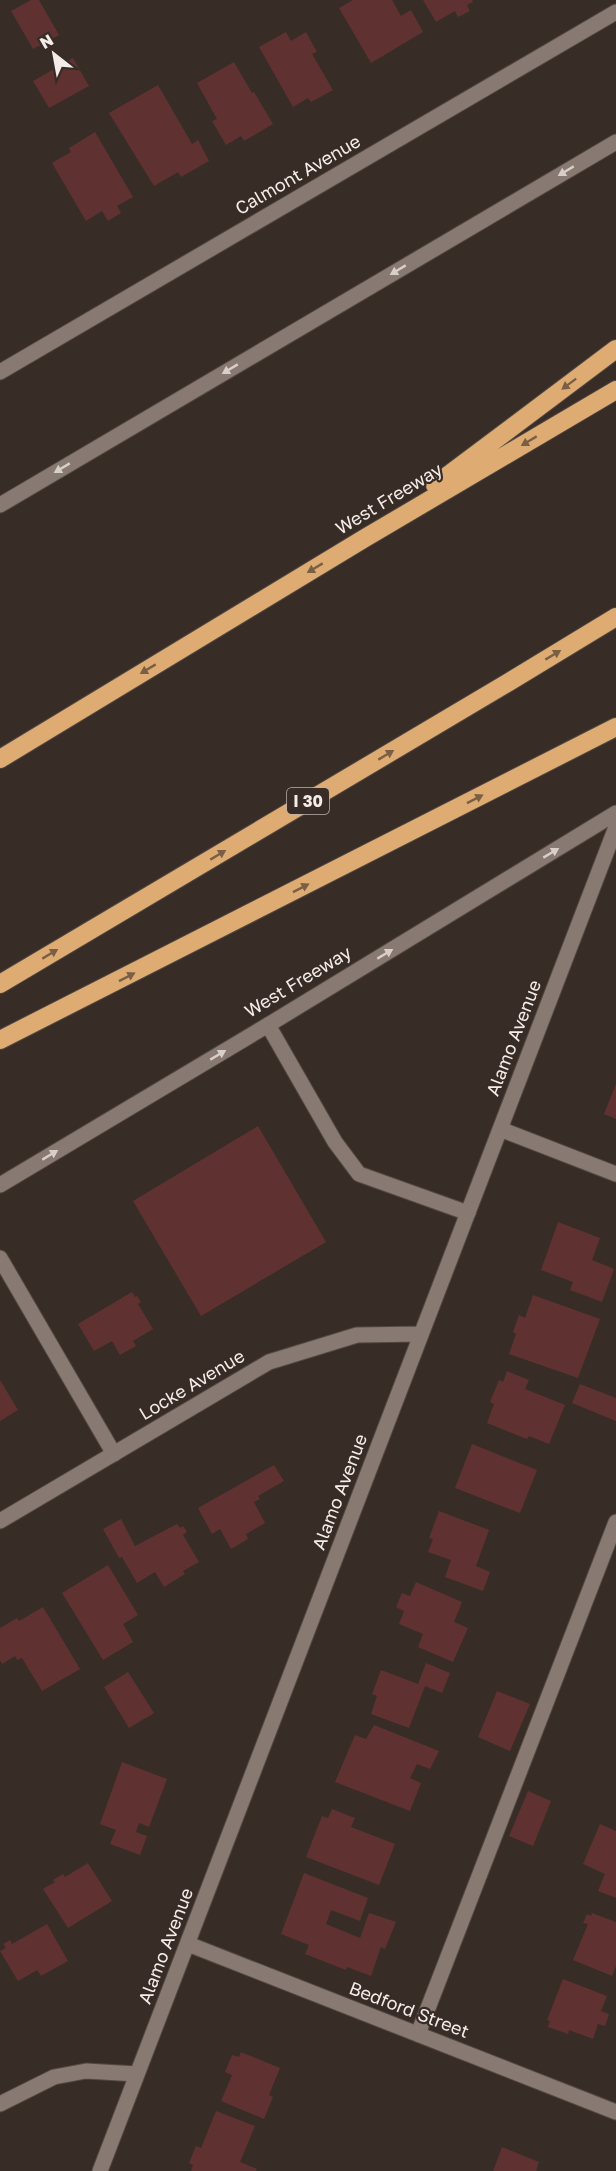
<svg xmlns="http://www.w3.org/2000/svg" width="616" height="2171" font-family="'Golos Text',sans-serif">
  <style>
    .building { fill: #5f3231 }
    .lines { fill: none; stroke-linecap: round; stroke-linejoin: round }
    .service-casing { stroke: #524842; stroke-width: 17 }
    .minor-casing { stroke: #524842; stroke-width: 17 }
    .secondary-casing { stroke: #524842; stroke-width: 17 }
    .motorway-casing { stroke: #524842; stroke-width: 20 }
    .service { stroke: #887972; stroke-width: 15 }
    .minor { stroke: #887972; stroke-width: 15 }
    .secondary { stroke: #887972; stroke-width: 15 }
    .motorway { stroke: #deac72; stroke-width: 18 }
    .oneway { fill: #d9cfca }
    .oneway2 { fill: #7a5f44 }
    .labels { text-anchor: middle; stroke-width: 4.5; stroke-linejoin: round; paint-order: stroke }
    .shield { fill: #382c26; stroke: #bcb2ae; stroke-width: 1.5 }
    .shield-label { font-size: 16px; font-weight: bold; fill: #f4ece8 }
    .street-label { font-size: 18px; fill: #f4ece8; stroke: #382c26 }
  </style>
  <rect width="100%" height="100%" fill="#382c26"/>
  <path class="building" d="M31 0H39L59 35 33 49 11 11Z
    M353 0H392L401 16 411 10 423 32 371 63 339 8Z
    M423 0H472L473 2 467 5 470 11 458 17 455 11 436 22Z
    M286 32 291 41 306 32 317 52 312 54 333 90 311 102 308 98 293 107 259 47Z
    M73 58 89 86 49 108 33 81Z
    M234 62 252 93 254 92 273 124 244 141 241 136 226 145 212 121 217 119 197 83Z
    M158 85 192 144 198 140 209 161 181 177 178 172 154 186 109 113Z
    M95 132 133 197 117 206 121 213 108 221 102 211 86 221 52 163 71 152 69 148Z
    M616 1084V1119L604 1114Z
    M258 1126 326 1242 201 1316 133 1201Z
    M558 1222 600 1238 592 1260 614 1269 602 1302 570 1290 573 1282 541 1270Z
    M132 1292 135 1297 137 1296 141 1302 138 1304 153 1329 133 1341 136 1346 120 1355 112 1341 94 1351 78 1324Z
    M533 1295 600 1319 578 1378 509 1354 516 1334 513 1332 519 1315 525 1318Z
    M507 1371 529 1380 525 1389 565 1405 549 1444 529 1436 527 1439 487 1423 494 1404 490 1402 499 1380 503 1382Z
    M0 1380 18 1410 0 1421Z
    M580 1384 616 1398V1421L572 1403Z
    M472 1444 537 1470 520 1513 455 1488Z
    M274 1465 284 1481 258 1496 260 1499 254 1502 265 1523 246 1534 248 1539 231 1549 220 1529 212 1534 198 1508Z
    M439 1511 489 1530 476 1566 490 1572 483 1591 445 1577 451 1560 428 1552 433 1539 429 1538Z
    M121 1519 135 1546 177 1524 180 1528 183 1526 187 1532 183 1535 199 1562 183 1571 185 1574 164 1587 155 1572 137 1583 122 1557 119 1558 103 1529Z
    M108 1565 138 1615 123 1624 133 1642 103 1660 62 1593Z
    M416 1582 462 1602 454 1622 468 1628 453 1662 418 1647 423 1634 399 1624 404 1611 396 1607 402 1593 410 1596Z
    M43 1607 80 1669 42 1691 22 1658 17 1660 15 1656 2 1664 0 1660V1628L17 1618 19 1621Z
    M426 1663 450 1673 442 1693 425 1686 409 1728 371 1714 377 1696 372 1694 381 1670 418 1684Z
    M128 1672 154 1713 129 1728 104 1687Z
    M497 1691 530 1704 510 1751 478 1737Z
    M374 1725 439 1751 430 1769 417 1764 410 1778 421 1783 410 1811 335 1782 355 1735 366 1739Z
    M122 1762 167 1779 149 1827 139 1823 136 1832 147 1836 140 1855 110 1844 116 1830 100 1824Z
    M528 1791 551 1801 533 1846 509 1836Z
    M332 1809 355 1818 351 1827 395 1844 379 1885 306 1857 322 1816 328 1818Z
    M600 1824 616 1831V1898L598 1891 605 1874 583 1864Z
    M88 1863 112 1901 68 1928 43 1889 55 1882 53 1880 63 1874 65 1877Z
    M304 1873 368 1898 360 1921 331 1910 326 1924 360 1938 369 1913 396 1922 385 1949 381 1947 371 1976 347 1967 346 1970 305 1954 309 1945 281 1934Z
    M592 1913 616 1922V1966L612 1976 573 1960 588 1924 583 1923 587 1914 591 1916Z
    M47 1924 68 1961 41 1976 37 1970 18 1981 0 1951 6 1948 3 1944 10 1940 12 1944Z
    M563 1979 607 1996 601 2011 609 2014 605 2026 598 2024 593 2039 569 2030 568 2034 548 2027 550 2021 547 2020Z
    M241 2052 280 2068 269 2095 273 2097 264 2119 221 2101 232 2075 225 2072 232 2055 239 2057Z
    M216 2111 255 2126 240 2162 257 2169 256 2171H191L193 2165 189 2163 196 2146 201 2148Z
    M502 2147 539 2162 536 2171H493Z"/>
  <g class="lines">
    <defs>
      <path id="service" d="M268 1025 335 1142 359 1174 468 1213
        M0 1258 114 1454
        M418 2034 616 1522"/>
      <path id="minor" d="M0 372 616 12
        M500 1129 616 1174
        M0 1521 269 1362 357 1335 421 1334
        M188 1944 616 2112
        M0 2104 54 2077 86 2071 137 2074
        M100 2171 616 827"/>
      <path id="secondary" d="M0 505 616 142
        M0 1185 268 1025 616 813"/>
      <path id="motorway" d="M435 485 616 349
        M0 759 365 538 616 390
        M0 984 509 682 616 617
        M0 1040 616 727"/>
    </defs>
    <use href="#service" class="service-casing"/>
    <use href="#minor" class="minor-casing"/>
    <use href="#secondary" class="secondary-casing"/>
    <use href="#motorway" class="motorway-casing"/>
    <use href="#service" class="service"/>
    <use href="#minor" class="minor"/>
    <use href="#secondary" class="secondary"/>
    <use href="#motorway" class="motorway"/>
  </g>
  <defs><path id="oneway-solid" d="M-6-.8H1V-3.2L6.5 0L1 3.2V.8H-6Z" transform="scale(1.5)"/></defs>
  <g class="oneway">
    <use href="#oneway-solid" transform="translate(566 171) rotate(149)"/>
    <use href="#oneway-solid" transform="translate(398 270) rotate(149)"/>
    <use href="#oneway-solid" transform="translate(230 369) rotate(149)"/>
    <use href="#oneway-solid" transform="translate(62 468) rotate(149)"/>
    <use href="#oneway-solid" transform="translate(551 853) rotate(-31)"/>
    <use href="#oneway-solid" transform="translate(385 954) rotate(-31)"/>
    <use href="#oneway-solid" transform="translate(218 1055) rotate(-31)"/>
    <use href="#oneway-solid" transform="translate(50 1155) rotate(-31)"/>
  </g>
  <g class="oneway2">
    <use href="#oneway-solid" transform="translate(569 384) rotate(143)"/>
    <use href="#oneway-solid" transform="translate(529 441) rotate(149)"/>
    <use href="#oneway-solid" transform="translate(315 568) rotate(149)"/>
    <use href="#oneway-solid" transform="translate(553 655) rotate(-31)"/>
    <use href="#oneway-solid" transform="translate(148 669) rotate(149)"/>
    <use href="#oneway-solid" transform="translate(386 755) rotate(-31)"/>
    <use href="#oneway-solid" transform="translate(475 799) rotate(-27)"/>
    <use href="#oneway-solid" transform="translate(218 855) rotate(-31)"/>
    <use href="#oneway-solid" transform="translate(301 888) rotate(-27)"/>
    <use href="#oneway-solid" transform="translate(50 954) rotate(-31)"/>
    <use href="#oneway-solid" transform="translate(127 977) rotate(-27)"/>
  </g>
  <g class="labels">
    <rect class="shield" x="287" y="788" width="42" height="26" rx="4.5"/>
    <g class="shield-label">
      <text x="308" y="807">I 30</text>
    </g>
    <g class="street-label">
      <text transform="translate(298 175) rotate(-30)" y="6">Calmont Avenue</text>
      <text transform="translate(389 499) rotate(-31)" y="6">West Freeway</text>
      <text transform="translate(298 982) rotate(-31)" y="6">West Freeway</text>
      <text transform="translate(514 1038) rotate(-69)" y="6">Alamo Avenue</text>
      <text transform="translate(192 1385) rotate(-31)" y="6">Locke Avenue</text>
      <text transform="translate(340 1492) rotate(-69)" y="6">Alamo Avenue</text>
      <text transform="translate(166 1946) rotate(-69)" y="6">Alamo Avenue</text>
      <text transform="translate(409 2010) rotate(21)" y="6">Bedford Street</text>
    </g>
  </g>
  <g transform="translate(54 54) rotate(329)" stroke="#382c26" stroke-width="4.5" paint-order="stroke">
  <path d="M0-4.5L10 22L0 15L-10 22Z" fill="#f4ece8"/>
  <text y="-9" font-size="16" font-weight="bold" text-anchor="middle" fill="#f4ece8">N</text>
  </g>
</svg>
